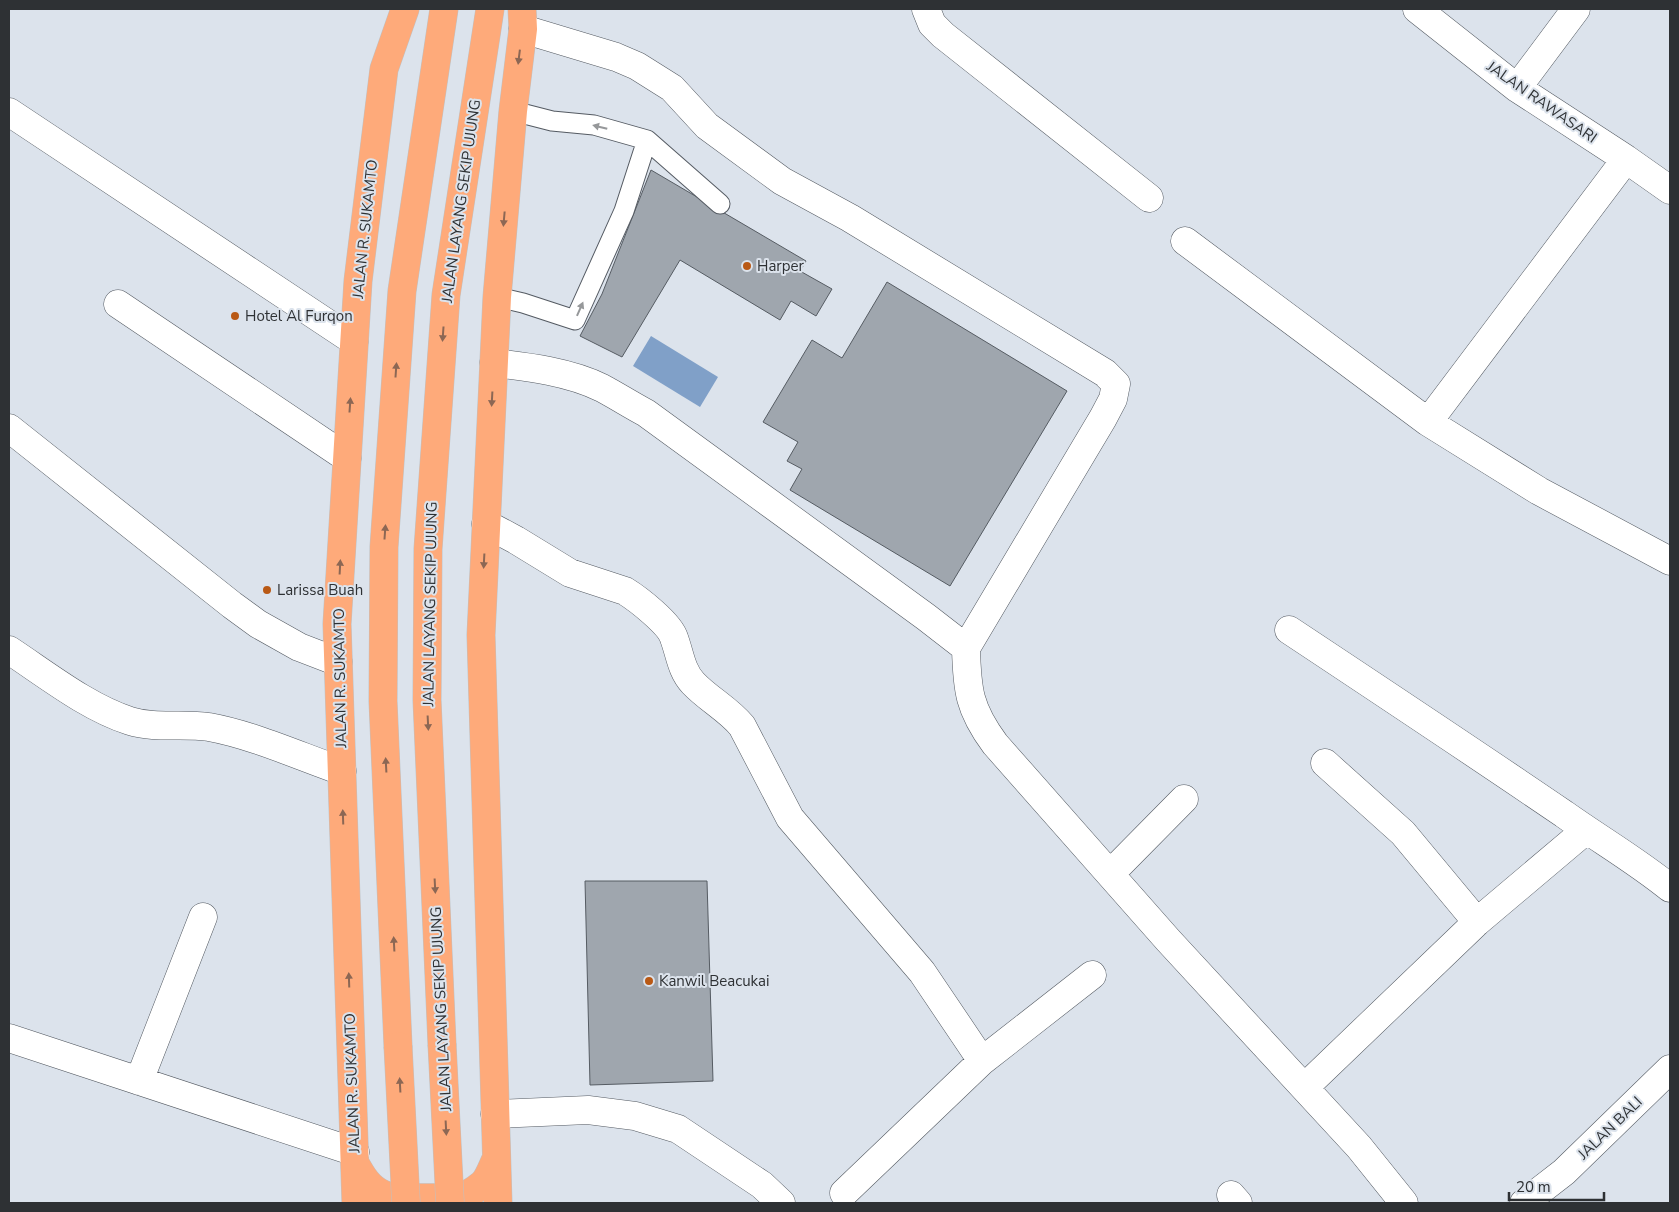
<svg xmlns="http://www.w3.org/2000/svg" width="1679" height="1212" font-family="'Nunito Sans',sans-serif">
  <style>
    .water { fill: #80a0c8 }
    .building { fill: #9fa6ae; stroke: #565c63 }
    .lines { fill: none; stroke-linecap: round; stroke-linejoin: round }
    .service-casing { stroke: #545a62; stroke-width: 21 }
    .minor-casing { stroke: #545a62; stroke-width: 29 }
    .trunk-casing { stroke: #c0c1c2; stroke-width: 29 }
    .service { stroke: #fff; stroke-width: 19 }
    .minor { stroke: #fff; stroke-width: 28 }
    .trunk { stroke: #feaa7a; stroke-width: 28 }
    .trunk-bridge-casing { stroke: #c0c1c2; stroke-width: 29; stroke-linecap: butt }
    .trunk-bridge { stroke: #feaa7a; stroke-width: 28 }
    .oneway { fill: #8c6754 }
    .oneway2 { fill: #96989a }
    .poi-dot { fill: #b95915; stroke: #dce3ec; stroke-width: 2 }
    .labels { text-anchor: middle; stroke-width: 4; stroke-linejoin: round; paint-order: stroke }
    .street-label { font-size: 15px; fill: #2e3134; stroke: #dce3ec }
    .poi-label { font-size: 15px; fill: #2e3134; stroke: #dce3ec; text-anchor: start }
  </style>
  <rect width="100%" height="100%" fill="#dce3ec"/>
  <path class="water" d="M651 336 718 377 700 407 633 366Z"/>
  <path class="building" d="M651 170 806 261 800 271 832 289 816 316 791 301 780 320 680 260 622 357 580 336 602 294Z
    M887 282 1067 391 950 586 790 490 802 469 787 461 798 442 763 422 812 340 842 358Z
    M585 881H707L713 1081 590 1085Z"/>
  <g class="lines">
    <defs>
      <path id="service" d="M513 111 552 121 594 125 647 140 720 204
        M497 297 523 303 575 320 624 211 647 140"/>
      <path id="minor" d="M926 9 932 24 943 35 1149 198
        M1417 9 1517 88 1626 159 1670 190
        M523 29 616 57 637 66 672 88 707 126 782 181 850 218 1105 373 1116 384 1113 399 1103 418 966 648C967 690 969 709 995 744L1168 940 1359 1147 1404 1203
        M1517 88 1576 9
        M9 112 354 341
        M1626 159 1428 422 1539 491 1670 561
        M1185 241 1428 422
        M118 304 347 458
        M494 363C529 367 570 372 602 388 617 396 631 405 646 413L926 617 966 648
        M9 428 232 605 258 624 299 647 338 662
        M486 524 516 540 570 573 625 591C638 599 670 624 674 638 680 654 681 670 693 683 708 699 728 709 742 726L790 818 922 972 982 1061
        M1289 630C1381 691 1473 752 1564 814 1599 839 1637 861 1670 888
        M9 650C47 675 87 707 130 721 156 729 182 723 209 727 253 735 299 756 342 771
        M1110 874 1184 799
        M1477 922 1586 830
        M9 1038 355 1152
        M139 1081 203 917
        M1305 1087 1477 922 1403 833 1325 763
        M495 1114 588 1110 635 1116 678 1129 762 1185 781 1203
        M844 1193 982 1061 1092 975
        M1231 1195 1238 1203
        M1524 1203 1564 1172 1670 1069"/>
      <path id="trunk" d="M442 1044 427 700 428 549 446 295 490 9
        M398 1046 383 701 384 547 402 291 444 9
        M355 1163C362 1176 369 1188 383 1194 393 1199 444 1198 457 1197 465 1196 474 1191 481 1185 488 1180 492 1167 496 1159
        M356 1203 337 624 358 281 384 69 405 9
        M498 1203 481 635 497 297 513 111 523 29 522 9"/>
    </defs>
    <use href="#service" class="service-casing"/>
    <use href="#minor" class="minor-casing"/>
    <use href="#trunk" class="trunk-casing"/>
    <use href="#service" class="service"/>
    <use href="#minor" class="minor"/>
    <use href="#trunk" class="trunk"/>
    <defs>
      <path id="trunk-bridge" d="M442 1044 450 1203
        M398 1046 406 1203"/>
    </defs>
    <use href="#trunk-bridge" class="trunk-bridge-casing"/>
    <use href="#trunk-bridge" class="trunk-bridge"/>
  </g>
  <defs><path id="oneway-solid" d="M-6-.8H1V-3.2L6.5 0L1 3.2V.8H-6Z" transform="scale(1.25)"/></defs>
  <g class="oneway">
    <use href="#oneway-solid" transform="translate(519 57) rotate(97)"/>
    <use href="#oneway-solid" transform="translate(504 219) rotate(95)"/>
    <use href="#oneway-solid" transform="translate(443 334) rotate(94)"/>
    <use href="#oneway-solid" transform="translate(396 370) rotate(-86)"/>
    <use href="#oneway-solid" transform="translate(492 399) rotate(93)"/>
    <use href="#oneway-solid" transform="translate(350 405) rotate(-86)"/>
    <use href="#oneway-solid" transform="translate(385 532) rotate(-86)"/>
    <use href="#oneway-solid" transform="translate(484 561) rotate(93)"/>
    <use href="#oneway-solid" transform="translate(340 567) rotate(-87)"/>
    <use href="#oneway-solid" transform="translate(428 723) rotate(87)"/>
    <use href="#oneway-solid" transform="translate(386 765) rotate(-93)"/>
    <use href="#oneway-solid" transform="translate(343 817) rotate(-92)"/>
    <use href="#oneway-solid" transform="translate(435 886) rotate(87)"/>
    <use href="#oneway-solid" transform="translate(394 944) rotate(-93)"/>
    <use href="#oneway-solid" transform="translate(349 980) rotate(-92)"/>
    <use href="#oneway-solid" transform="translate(400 1085) rotate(-93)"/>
    <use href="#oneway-solid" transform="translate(446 1128) rotate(87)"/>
  </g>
  <g class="oneway2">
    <use href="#oneway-solid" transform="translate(600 127) rotate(-166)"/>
    <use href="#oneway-solid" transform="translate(580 309) rotate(-66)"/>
  </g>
  <g class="poi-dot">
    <circle cx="747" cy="266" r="5"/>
    <circle cx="235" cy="316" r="5"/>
    <circle cx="267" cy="590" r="5"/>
    <circle cx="649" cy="981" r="5"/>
  </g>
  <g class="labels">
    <g class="street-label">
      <text transform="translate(1542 102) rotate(35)" y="5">JALAN RAWASARI</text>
      <text transform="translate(461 201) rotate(-82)" y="5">JALAN LAYANG SEKIP UJUNG</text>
      <text transform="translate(365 229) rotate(-84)" y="5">JALAN R. SUKAMTO</text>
      <text transform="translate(430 604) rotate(-89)" y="5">JALAN LAYANG SEKIP UJUNG</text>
      <text transform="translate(340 678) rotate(-91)" y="5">JALAN R. SUKAMTO</text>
      <text transform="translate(441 1009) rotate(-93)" y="5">JALAN LAYANG SEKIP UJUNG</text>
      <text transform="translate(352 1083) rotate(-92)" y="5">JALAN R. SUKAMTO</text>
      <text transform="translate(1610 1128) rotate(-44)" y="5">JALAN BALI</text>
    </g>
    <g class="poi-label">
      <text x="757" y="271">Harper</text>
      <text x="245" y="321">Hotel Al Furqon</text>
      <text x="277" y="595">Larissa Buah</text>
      <text x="659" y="986">Kanwil Beacukai</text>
    </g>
  </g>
  <rect width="1679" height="1212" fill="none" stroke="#2e3134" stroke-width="20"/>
  <path d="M1509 1192v8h95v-8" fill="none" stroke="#2e3134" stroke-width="2.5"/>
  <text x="1516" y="1192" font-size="15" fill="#2e3134" stroke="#dce3ec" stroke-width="4" paint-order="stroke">20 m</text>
</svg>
